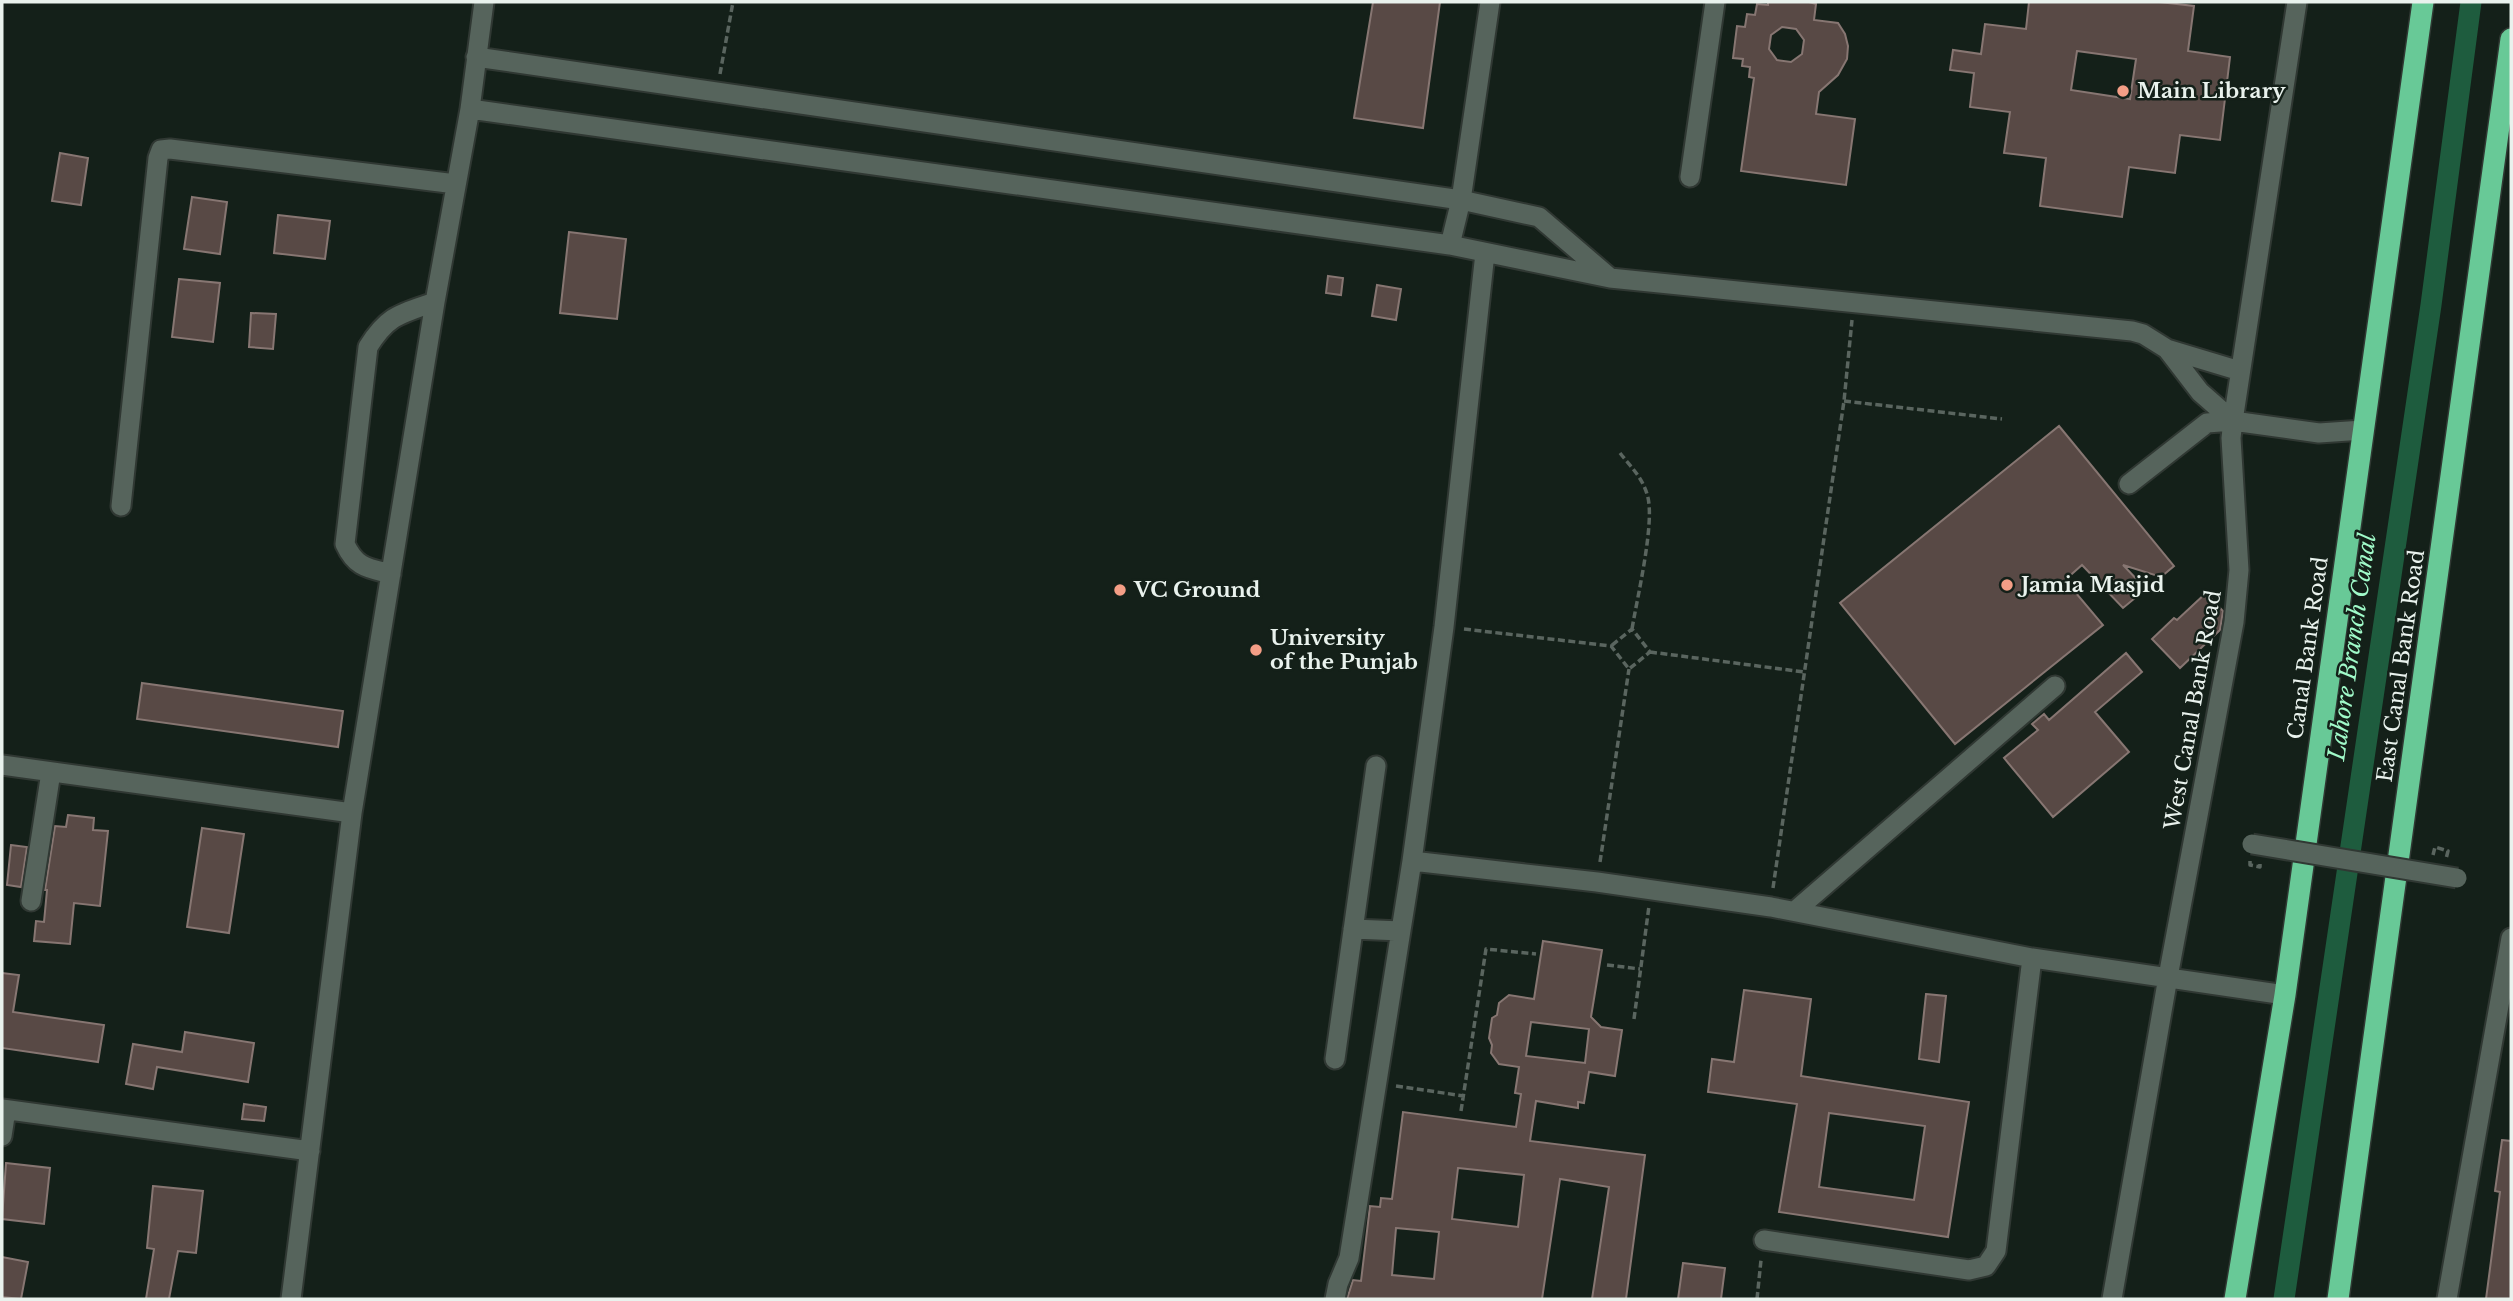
<svg xmlns="http://www.w3.org/2000/svg" width="2513" height="1301" font-family="'Libre Baskerville',serif">
  <style>
    .lines { fill: none; stroke-linecap: round; stroke-linejoin: round }
    .canal { stroke: #1e5c3e; stroke-width: 21 }
    .building { fill: #584945; stroke: #877672; stroke-width: 2; fill-rule: evenodd }
    .minor-casing { stroke: #303833; stroke-width: 23 }
    .highway-casing { stroke: #303833; stroke-width: 24 }
    .path { stroke: #5a655f; stroke-width: 3.5; stroke-dasharray: 7 3.5; stroke-linecap: butt }
    .minor { stroke: #56645c; stroke-width: 19 }
    .highway { stroke: #68c997; stroke-width: 21 }
    .minor-bridge-casing { stroke: #303833; stroke-width: 23; stroke-linecap: butt }
    .minor-bridge { stroke: #56645c; stroke-width: 19 }
    .poi-dot { fill: #f49e86; stroke: #142019; stroke-width: 2.5 }
    .labels { text-anchor: middle; stroke-width: 5; stroke-linejoin: round; paint-order: stroke }
    .poi-label { font-size: 21px; font-weight: bold; fill: #e9f2ed; stroke: #142019; text-anchor: start }
    .street-label { font-size: 21px; fill: #e9f2ed; stroke: #142019 }
    .water-label { font-size: 23px; font-style: italic; fill: #a0fac9; stroke: #142019 }
  </style>
  <rect width="100%" height="100%" fill="#142019"/>
  <g class="lines">
    <path class="canal" d="M2284 1299 2431 305 2471 2"/>
  </g>
  <path class="building" d="M1373 2H1440L1423 128 1354 118Z
    M1768 2H1809L1816 4 1814 20 1838 23 1845 34 1848 46 1847 59 1838 75 1819 92 1816 114 1855 119 1846 185 1741 171 1754 78 1749 77 1750 67 1742 66 1743 59 1733 58 1737 26 1745 27 1747 14 1755 15 1757 4 1768 5ZM1782 27 1796 29 1804 40 1802 54 1791 62 1777 60 1769 49 1771 35Z
    M2029 2H2159L2194 6 2188 51 2230 57 2220 140 2180 135 2175 173 2129 167 2122 217 2040 206 2046 158 2004 153 2010 112 1970 107 1974 73 1950 70 1953 50 1981 54 1985 24 2026 29ZM2077 51 2136 59 2130 99 2071 90Z
    M60 153 88 158 81 205 52 201Z
    M192 197 227 202 220 254 184 249Z
    M278 215 330 221 325 259 274 253Z
    M569 232 626 239 617 319 560 313Z
    M1328 276 1343 278 1341 295 1326 293Z
    M179 279 220 283 213 342 172 337Z
    M1377 285 1401 289 1396 320 1372 316Z
    M251 313 276 314 273 349 249 347Z
    M2059 426 2174 566 2161 577 2123 565 2146 589 2123 608 2082 565 2065 580 2103 625 1955 744 1840 603Z
    M2206 593 2223 611 2220 630 2180 668 2152 639 2174 618 2177 620Z
    M2126 653 2142 672 2095 712 2129 752 2053 817 2004 758 2038 730 2032 724 2044 714 2049 720Z
    M142 683 343 711 338 747 137 719Z
    M68 815 94 818 93 830 108 831 100 906 74 903 70 944 34 941 36 921 44 922 47 890H45L55 826 66 827Z
    M202 828 244 834 229 933 187 927Z
    M11 845 27 847 21 887 7 885Z
    M1543 941 1602 950 1591 1017 1601 1027 1622 1030 1615 1076 1589 1072 1584 1103 1578 1102V1108L1536 1101 1530 1141 1645 1155 1626 1299H1592L1609 1187 1560 1179 1542 1299H1347L1353 1280 1361 1281 1370 1206 1380 1207 1381 1198 1392 1199 1403 1112 1516 1127 1521 1094 1515 1093 1519 1067 1499 1064 1491 1053 1492 1045 1489 1038 1492 1018 1497 1015 1499 1003 1509 995 1534 999ZM1531 1022 1589 1029 1585 1063 1526 1056ZM1458 1168 1524 1175 1518 1227 1452 1219ZM1396 1228 1439 1232 1434 1279 1392 1275Z
    M2 973 19 975 13 1012 104 1025 98 1062 2 1048Z
    M1744 990 1811 999 1801 1076 1969 1102 1948 1237 1779 1212 1797 1104 1708 1092 1712 1059 1734 1062ZM1829 1113 1925 1126 1914 1200 1819 1187Z
    M1926 994 1946 996 1939 1062 1919 1059Z
    M185 1032 254 1043 248 1082 157 1067 153 1089 126 1084 133 1044 182 1052Z
    M244 1104 266 1107 264 1121 242 1119Z
    M2502 1140 2511 1141V1299H2486L2500 1192 2495 1191Z
    M6 1163 50 1168 44 1224 2 1219Z
    M153 1186 203 1191 196 1253 178 1251 169 1299H146L154 1249 147 1248Z
    M2 1257 28 1262 21 1299 2 1297Z
    M1683 1263 1725 1268 1721 1299H1678Z"/>
  <g class="lines">
    <defs>
      <path id="minor" d="M476 57 1461 200 1539 217 1609 277
        M470 109 1450 245 1610 278 2132 331 2143 334 2167 349 2240 371
        M1690 177 1715 2
        M1450 245 1461 200 1490 2
        M2167 349 2200 392 2233 421
        M2129 484 2207 423 2233 421 2319 433 2363 430
        M121 506 158 158 161 150 170 149 456 184
        M391 574C368 568 356 568 345 544L368 347C388 315 400 314 435 302
        M2 765 352 813
        M1412 861 1597 882 1771 907 2032 958 2285 995
        M31 901 51 772
        M1795 911 2055 686
        M1353 929 1401 931
        M1335 1059 1376 766
        M2 1109 310 1151
        M2 1136 6 1110
        M1764 1240 1969 1270 1986 1266 1996 1251 2032 958
        M291 1299 352 813 435 302 470 109 484 2
        M1335 1299 1338 1284 1349 1258 1412 861 1444 627 1485 253
        M2112 1299 2168 977 2234 622 2239 570 2231 438 2233 421 2297 2
        M2447 1299 2511 938"/>
      <path id="highway" d="M2235 1299 2285 995 2423 2
        M2338 1299 2511 39"/>
    </defs>
    <use href="#minor" class="minor-casing"/>
    <use href="#highway" class="highway-casing"/>
    <path class="path" d="M720 74 733 2
      M1844 401 2002 419
      M1620 453C1630 466 1642 477 1647 494 1656 520 1637 598 1632 629
      M1464 629 1611 646 1629 669 1650 652 1632 629 1611 646
      M1650 652 1804 672
      M2433 855 2435 847 2448 851 2446 859
      M2250 861V865L2260 867V864
      M1600 862 1629 669
      M1773 888 1844 401 1852 320
      M1607 965 1640 969
      M1634 1019 1649 906
      M1396 1086 1464 1096
      M1461 1111 1486 949 1536 954
      M1757 1299 1761 1260"/>
    <use href="#minor" class="minor"/>
    <use href="#highway" class="highway"/>
    <defs>
      <path id="minor-bridge" d="M2252 844 2457 878"/>
    </defs>
    <use href="#minor-bridge" class="minor-bridge-casing"/>
    <use href="#minor-bridge" class="minor-bridge"/>
  </g>
  <g class="poi-dot">
    <circle cx="2123" cy="91" r="7"/>
    <circle cx="2007" cy="585" r="7"/>
    <circle cx="1120" cy="590" r="7"/>
    <circle cx="1256" cy="650" r="7"/>
  </g>
  <g class="labels">
    <g class="poi-label">
      <text x="2137" y="98">Main Library</text>
      <text x="2021" y="592">Jamia Masjid</text>
      <text x="1134" y="597">VC Ground</text>
      <text x="1270" y="645">University<tspan x="1270" dy="24">of the Punjab</tspan></text>
    </g>
    <g class="street-label">
      <text transform="translate(2308 648) rotate(-82)" y="7">Canal Bank Road</text>
      <text transform="translate(2401 666) rotate(-82)" y="7">East Canal Bank Road</text>
      <text transform="translate(2193 710) rotate(-80)" y="7">West Canal Bank Road</text>
    </g>
    <g class="water-label">
      <text transform="translate(2352 647) rotate(-82)" y="8">Lahore Branch Canal</text>
    </g>
  </g>
  <rect width="2513" height="1301" fill="none" stroke="#e9f2ed" stroke-width="7"/>
</svg>
